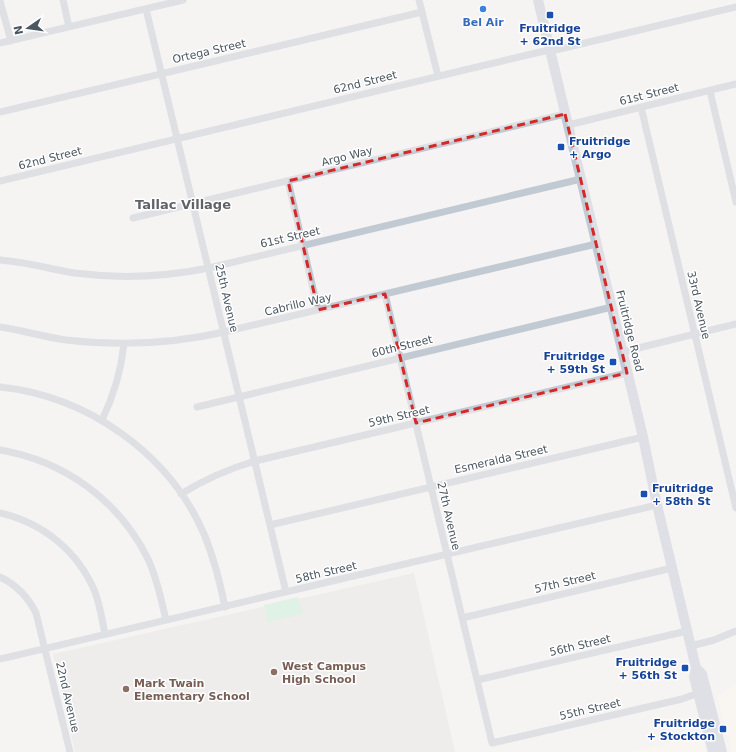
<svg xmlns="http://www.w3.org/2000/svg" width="736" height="752" font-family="'DejaVu Sans',sans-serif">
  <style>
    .commercial { fill: #fdf9ef }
    .education { fill: #e6e4e5 }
    .green { fill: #c3f1d5 }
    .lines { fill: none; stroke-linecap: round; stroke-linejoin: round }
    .minor { stroke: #c1cad2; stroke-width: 7 }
    .secondary { stroke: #c1cbd6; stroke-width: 10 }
    .marked { fill: none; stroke: #d62828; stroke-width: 3; stroke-dasharray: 8 5; stroke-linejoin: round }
    .shop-dot { fill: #3f7fe0; stroke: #fff; stroke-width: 1.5 }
    .transit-dot { fill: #1a4fb4; stroke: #fff; stroke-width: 1.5 }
    .education-dot { fill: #8d6e63; stroke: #fff; stroke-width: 1.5 }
    .labels { text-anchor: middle; stroke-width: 3; stroke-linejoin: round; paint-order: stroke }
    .shop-label { font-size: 11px; font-weight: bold; fill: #366cbe; stroke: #fff }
    .transit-label { font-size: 11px; font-weight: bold; fill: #164399; stroke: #fff; text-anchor: end }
    .street-label { font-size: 11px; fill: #4a5661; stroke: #fff }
    .education-label { font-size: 11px; font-weight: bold; fill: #785e54; stroke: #fff; text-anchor: start }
    .quarter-label { font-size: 13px; font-weight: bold; fill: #5f6368; stroke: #fff }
  </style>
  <rect width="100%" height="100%" fill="#f5f3f3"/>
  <path class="commercial" d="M736 684V752H732L717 696Z
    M702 735 706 752H633Z"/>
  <path class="education" d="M414 573 455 752H75L53 654Z"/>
  <path class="green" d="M298 597 303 614 268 622 264 605Z"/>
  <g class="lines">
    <path class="minor" d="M63 0 69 27
      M419 0 438 76
      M0 1 11 41
      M146 9 286 592
      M0 43 183 0
      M710 91 736 202
      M641 107 736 508
      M0 112 422 12
      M568 125 736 84
      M0 181 540 52 560 49 736 7
      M288 181 318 310
      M133 218 565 114
      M0 260C26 262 50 269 75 273 120 279 164 277 209 268L581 179
      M385 294 492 743 682 699 693 695
      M0 327C22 330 44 337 66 340 119 346 172 344 224 332L596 244
      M622 352 736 324
      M0 387C87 396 169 453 204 534 214 558 220 582 225 607
      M197 407 612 307
      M102 420C114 395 121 372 124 344
      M0 450C64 461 119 500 148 559 157 578 161 599 166 620
      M181 494C205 479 228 469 255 461L627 373
      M0 513C43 523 78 551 95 592 100 605 102 620 105 634
      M270 525 643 437
      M0 577C17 585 28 597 36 613L70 752
      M462 618 672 568
      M691 646 714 640 736 631
      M0 659 657 505
      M477 680 687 631"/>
    <path class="secondary" d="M538 0 643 437 657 505 696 668 694 677 713 752
      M696 668 702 674 722 752"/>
  </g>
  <path d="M0 0H736V752H0ZM565 114 627 373 416 423 385 294 318 310 288 181Z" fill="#f5f3f3" fill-opacity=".55" fill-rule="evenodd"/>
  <path class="marked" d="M565 114 627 373 416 423 385 294 318 310 288 181Z"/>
  <circle class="shop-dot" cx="483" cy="9" r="4"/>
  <g class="transit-dot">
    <rect x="546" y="11" width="8" height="8" rx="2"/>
    <rect x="557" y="143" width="8" height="8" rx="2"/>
    <rect x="609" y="358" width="8" height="8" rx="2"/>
    <rect x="640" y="490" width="8" height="8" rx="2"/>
    <rect x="681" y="664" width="8" height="8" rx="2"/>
    <rect x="719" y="725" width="8" height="8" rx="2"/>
  </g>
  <g class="education-dot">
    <circle cx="274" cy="672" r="4"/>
    <circle cx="126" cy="689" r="4"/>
  </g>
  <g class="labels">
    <g class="shop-label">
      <text x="483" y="26">Bel Air</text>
    </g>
    <g class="transit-label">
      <text x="550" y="32" text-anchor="middle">Fruitridge<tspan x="550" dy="13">+ 62nd St</tspan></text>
      <text x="569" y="145" text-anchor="start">Fruitridge<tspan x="569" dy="13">+ Argo</tspan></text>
      <text x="605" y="360">Fruitridge<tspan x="605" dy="13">+ 59th St</tspan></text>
      <text x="652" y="492" text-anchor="start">Fruitridge<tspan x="652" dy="13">+ 58th St</tspan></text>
      <text x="677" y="666">Fruitridge<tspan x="677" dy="13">+ 56th St</tspan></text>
      <text x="715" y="727">Fruitridge<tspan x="715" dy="13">+ Stockton</tspan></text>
    </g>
    <g class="street-label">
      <text transform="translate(209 51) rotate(-13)" y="4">Ortega Street</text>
      <text transform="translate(365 82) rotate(-14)" y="4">62nd Street</text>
      <text transform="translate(649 94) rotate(-14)" y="4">61st Street</text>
      <text transform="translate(347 156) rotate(-14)" y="4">Argo Way</text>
      <text transform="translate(50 158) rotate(-14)" y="4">62nd Street</text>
      <text transform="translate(290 237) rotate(-13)" y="4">61st Street</text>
      <text transform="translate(227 298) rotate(77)" y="4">25th Avenue</text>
      <text transform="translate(298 304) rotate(-13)" y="4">Cabrillo Way</text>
      <text transform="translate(699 305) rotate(77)" y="4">33rd Avenue</text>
      <text transform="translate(630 331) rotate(76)" y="4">Fruitridge Road</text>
      <text transform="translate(402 346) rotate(-14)" y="4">60th Street</text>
      <text transform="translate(399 416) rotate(-13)" y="4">59th Street</text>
      <text transform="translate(501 459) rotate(-13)" y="4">Esmeralda Street</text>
      <text transform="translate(449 516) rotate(77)" y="4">27th Avenue</text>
      <text transform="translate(326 572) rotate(-13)" y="4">58th Street</text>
      <text transform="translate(565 582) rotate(-13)" y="4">57th Street</text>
      <text transform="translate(580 645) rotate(-13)" y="4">56th Street</text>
      <text transform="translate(68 697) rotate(77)" y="4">22nd Avenue</text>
      <text transform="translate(590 709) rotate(-13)" y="4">55th Street</text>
    </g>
    <g class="education-label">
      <text x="282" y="670">West Campus<tspan x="282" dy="13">High School</tspan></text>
      <text x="134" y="687">Mark Twain<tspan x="134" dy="13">Elementary School</tspan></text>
    </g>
    <g class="quarter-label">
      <text x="183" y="209">Tallac Village</text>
    </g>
  </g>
  <g transform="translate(28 28) rotate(257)" stroke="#ffffff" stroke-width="3" paint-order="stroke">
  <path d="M0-3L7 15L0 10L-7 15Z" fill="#4a5661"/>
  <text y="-6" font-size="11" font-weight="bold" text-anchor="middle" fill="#4a5661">N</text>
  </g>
</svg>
